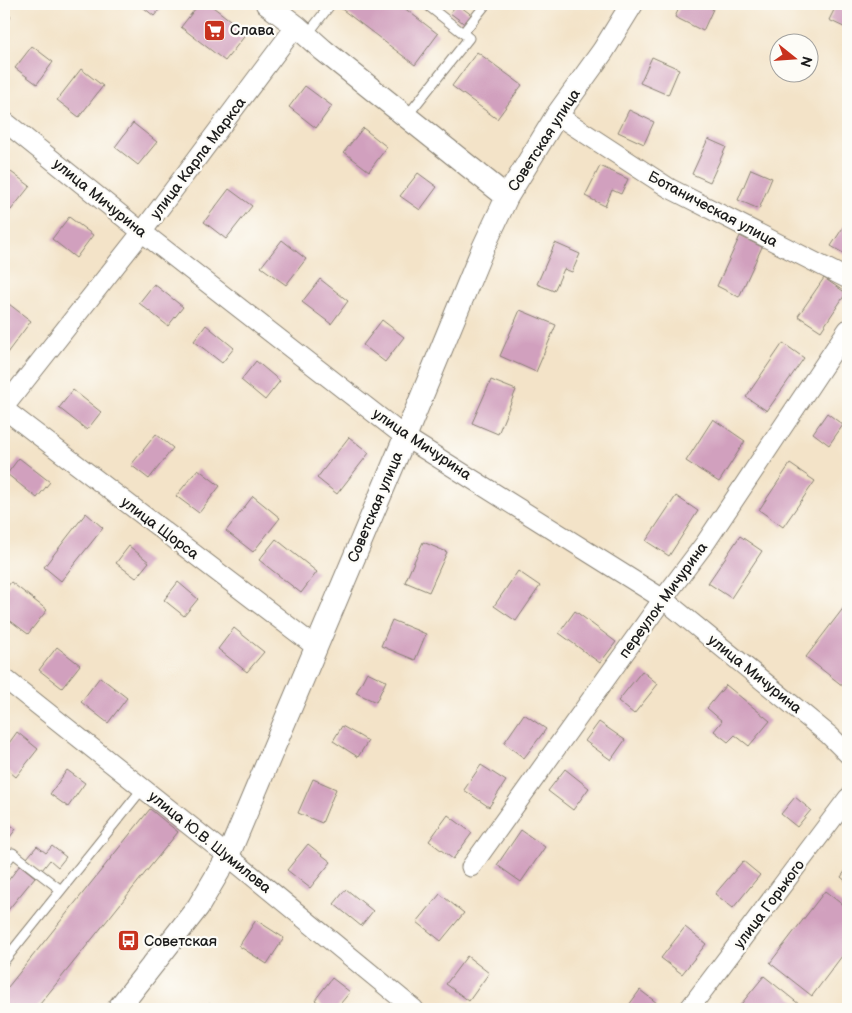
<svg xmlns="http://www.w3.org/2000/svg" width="852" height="1013" font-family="'Balsamiq Sans',sans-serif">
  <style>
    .building { fill: #d1a0be }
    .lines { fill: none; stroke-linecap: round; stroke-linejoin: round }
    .service-casing { stroke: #888072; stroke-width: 11 }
    .minor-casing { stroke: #888072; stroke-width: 21 }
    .tertiary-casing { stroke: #888072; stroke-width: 24 }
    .service { stroke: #fff; stroke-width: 9 }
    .minor { stroke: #fff; stroke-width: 19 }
    .tertiary { stroke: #fff; stroke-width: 22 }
    .labels { text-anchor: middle; stroke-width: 4.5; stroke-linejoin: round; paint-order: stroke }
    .poi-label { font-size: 15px; fill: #1c1c1c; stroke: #fdfcf7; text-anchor: start }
    .street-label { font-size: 15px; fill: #1c1c1c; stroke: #fdfcf7 }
  </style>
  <rect width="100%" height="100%" fill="#fdfcf7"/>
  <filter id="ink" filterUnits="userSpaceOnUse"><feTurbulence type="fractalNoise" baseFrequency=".02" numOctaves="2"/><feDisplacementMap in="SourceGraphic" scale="10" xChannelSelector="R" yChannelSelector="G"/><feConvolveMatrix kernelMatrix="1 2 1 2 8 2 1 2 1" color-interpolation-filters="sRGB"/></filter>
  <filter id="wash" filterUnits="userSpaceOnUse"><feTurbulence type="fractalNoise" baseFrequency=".0096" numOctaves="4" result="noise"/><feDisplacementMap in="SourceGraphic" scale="20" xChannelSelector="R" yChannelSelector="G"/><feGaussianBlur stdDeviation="1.12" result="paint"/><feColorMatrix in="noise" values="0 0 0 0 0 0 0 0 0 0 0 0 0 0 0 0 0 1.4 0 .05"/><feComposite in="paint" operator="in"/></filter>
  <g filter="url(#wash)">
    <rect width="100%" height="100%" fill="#f3e3c8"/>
    <g id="blocks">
      <path class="building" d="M139 4H164L154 16Z
        M199 4H209L247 33 225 61 181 27Z
        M342 4H399L438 34 415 65 339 7Z
        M457 4 473 16 466 25 450 13Z
        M681 4H702L713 9 703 31 675 17Z
        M837 4H848V29L829 20Z
        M4 11 11 17 4 26Z
        M32 46 53 62 37 84 15 68Z
        M477 52 522 85 497 119 452 86Z
        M652 57 679 69 668 95 640 83Z
        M81 69 103 86 79 117 57 100Z
        M305 86 332 106 316 128 289 107Z
        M629 110 654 122 644 144 618 132Z
        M133 123 157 142 138 165 115 147Z
        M363 128 387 147 369 171 344 152Z
        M708 139 726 147 710 182 692 174Z
        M600 166 628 179 621 194 612 190 605 206 585 196Z
        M751 169 772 178 759 209 738 200Z
        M11 172 30 186 11 210 4 204V181Z
        M418 173 437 187 420 210 400 196Z
        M229 189 252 206 226 239 204 222Z
        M69 217 93 235 76 258 52 239Z
        M846 223 848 224V256L831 246Z
        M740 236 762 247 739 297 717 286Z
        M282 240 306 259 286 285 261 267Z
        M555 243 580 254 572 272 564 269 554 291 537 284Z
        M824 278 846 293 821 331 798 316Z
        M320 279 348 301 331 324 302 302Z
        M154 284 183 307 168 326 139 303Z
        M5 301 31 321 4 357V303Z
        M520 310 556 325 536 372 500 356Z
        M382 320 404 337 385 362 363 345Z
        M206 325 234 348 222 363 194 341Z
        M783 343 804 358 767 411 746 397Z
        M256 361 280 381 265 400 241 380Z
        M491 380 516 390 498 434 472 423Z
        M73 390 101 412 87 430 59 408Z
        M827 413 843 425 829 445 813 433Z
        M713 419 745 441 719 482 686 461Z
        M156 434 173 448 149 479 131 465Z
        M349 437 369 453 337 494 317 478Z
        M19 458 50 482 37 498 7 474Z
        M790 464 815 481 783 527 759 510Z
        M198 469 220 486 199 513 176 496Z
        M253 496 280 518 253 552 226 531Z
        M676 496 698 511 669 556 646 541Z
        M86 513 103 528 61 581 44 567Z
        M740 536 762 551 731 598 708 583Z
        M276 539 317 572 301 593 259 560Z
        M423 542 447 552 429 592 405 582Z
        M129 546 149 562 136 578 116 563Z
        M518 571 540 586 516 621 494 606Z
        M11 582 47 610 28 634 4 616V591Z
        M178 582 198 599 184 616 164 600Z
        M848 602V690L806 657Z
        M575 611 616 642 600 663 559 633Z
        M392 620 426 634 415 660 381 646Z
        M234 628 264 652 247 672 218 649Z
        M57 647 80 665 62 688 39 670Z
        M642 671 658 684 634 714 618 701Z
        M367 672 386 681 376 702 356 693Z
        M100 677 127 698 108 723 81 702Z
        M726 685 770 721 749 746 735 735 728 742 714 731 722 721 707 708Z
        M524 714 546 729 524 758 504 743Z
        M599 722 625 740 611 760 585 741Z
        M342 726 368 741 358 757 333 741Z
        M17 732 38 749 16 777 4 767V750Z
        M481 765 506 781 489 807 464 790Z
        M565 769 589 788 573 810 548 791Z
        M67 770 85 783 68 807 50 794Z
        M313 779 336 789 322 823 298 813Z
        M795 797 811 810 797 827 781 814Z
        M150 809 178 832 36 1009H4V992Z
        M448 815 472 833 453 859 429 841Z
        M4 820 16 829 4 845Z
        M521 830 545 847 521 882 497 865Z
        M308 844 331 862 310 888 287 870Z
        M37 846 46 853 52 846 66 857 58 867 50 860 42 870 27 858Z
        M743 861 760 875 733 908 715 894Z
        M20 865 35 877 4 915V886Z
        M848 867V883L841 877Z
        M346 889 373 911 361 926 334 904Z
        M825 891 848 909V948L812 996 770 963Z
        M440 894 464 913 441 941 417 922Z
        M256 920 284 938 267 964 239 946Z
        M685 927 706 944 682 974 661 958Z
        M467 956 489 973 469 1001 446 984Z
        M764 976 805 1009H737Z
        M332 978 350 992 336 1009H326L315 1000Z
        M640 990 657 1003 653 1009H626Z
        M209 1003 216 1009H204Z"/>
    </g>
  </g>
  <g filter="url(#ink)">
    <use href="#blocks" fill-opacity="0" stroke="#888072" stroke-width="1"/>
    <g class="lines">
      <defs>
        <path id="service" d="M463 33 486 4
          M307 35 331 4
          M407 116 469 38 426 4
          M4 865 13 853 61 890
          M4 961 143 788"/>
        <path id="minor" d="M557 115 669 188 848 279
          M4 121 142 232 405 437 663 599 829 735 848 754
          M4 407 142 232 296 26
          M4 409 316 647
          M4 678 228 856 414 1009
          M471 867 663 599 706 542 848 329
          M689 1009 848 798"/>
        <path id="tertiary" d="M267 4 296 26 323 50 507 197
          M118 1009 198 907 228 856 405 437 483 248 507 197 557 115 603 51 632 4"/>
      </defs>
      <use href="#service" class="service-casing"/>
      <use href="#minor" class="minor-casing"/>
      <use href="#tertiary" class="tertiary-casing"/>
      <use href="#service" class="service"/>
      <use href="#minor" class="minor"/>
      <use href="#tertiary" class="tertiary"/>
    </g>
  </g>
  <defs>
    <symbol id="supermarket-square" viewBox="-11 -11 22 22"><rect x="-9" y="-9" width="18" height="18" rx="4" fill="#c8321e" stroke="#fdfcf7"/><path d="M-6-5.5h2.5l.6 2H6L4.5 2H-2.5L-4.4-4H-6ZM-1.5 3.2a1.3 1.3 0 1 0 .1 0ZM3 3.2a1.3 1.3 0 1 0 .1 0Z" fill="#fff"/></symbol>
    <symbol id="bus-square" viewBox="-11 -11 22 22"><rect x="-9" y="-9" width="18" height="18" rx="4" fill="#c8321e" stroke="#fdfcf7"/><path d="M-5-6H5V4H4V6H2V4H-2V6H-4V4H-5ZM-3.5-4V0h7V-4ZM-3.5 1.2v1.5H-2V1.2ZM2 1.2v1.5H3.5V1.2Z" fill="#fff"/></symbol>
  </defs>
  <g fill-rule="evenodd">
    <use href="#supermarket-square" x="202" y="18" width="25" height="25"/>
    <use href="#bus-square" x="116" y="928" width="25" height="25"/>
  </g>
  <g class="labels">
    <g class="poi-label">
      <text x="230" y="35">Слава</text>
      <text x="144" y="946">Советская</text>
    </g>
    <g class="street-label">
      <text transform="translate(544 140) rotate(-57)" y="5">Советская улица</text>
      <text transform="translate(198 158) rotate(-53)" y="5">улица Карла Маркса</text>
      <text transform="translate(100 198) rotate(39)" y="5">улица Мичурина</text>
      <text transform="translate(713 209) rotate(28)" y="5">Ботаническая улица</text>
      <text transform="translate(422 444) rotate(34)" y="5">улица Мичурина</text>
      <text transform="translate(375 507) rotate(-67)" y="5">Советская улица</text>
      <text transform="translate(160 528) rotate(37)" y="5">улица Щорса</text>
      <text transform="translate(663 600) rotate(-54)" y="5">переулок Мичурина</text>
      <text transform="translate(755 674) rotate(39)" y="5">улица Мичурина</text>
      <text transform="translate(210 842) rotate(39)" y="5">улица Ю.В. Шумилова</text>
      <text transform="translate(769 904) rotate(-53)" y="5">улица Горького</text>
    </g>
  </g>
  <rect width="852" height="1013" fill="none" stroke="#fdfcf7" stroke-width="20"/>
  <g transform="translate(794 58) rotate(107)"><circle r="24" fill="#fdfcf7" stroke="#a3a29f"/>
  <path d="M0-4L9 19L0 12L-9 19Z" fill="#c8321e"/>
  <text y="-8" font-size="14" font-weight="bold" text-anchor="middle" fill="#1c1c1c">N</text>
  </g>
</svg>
